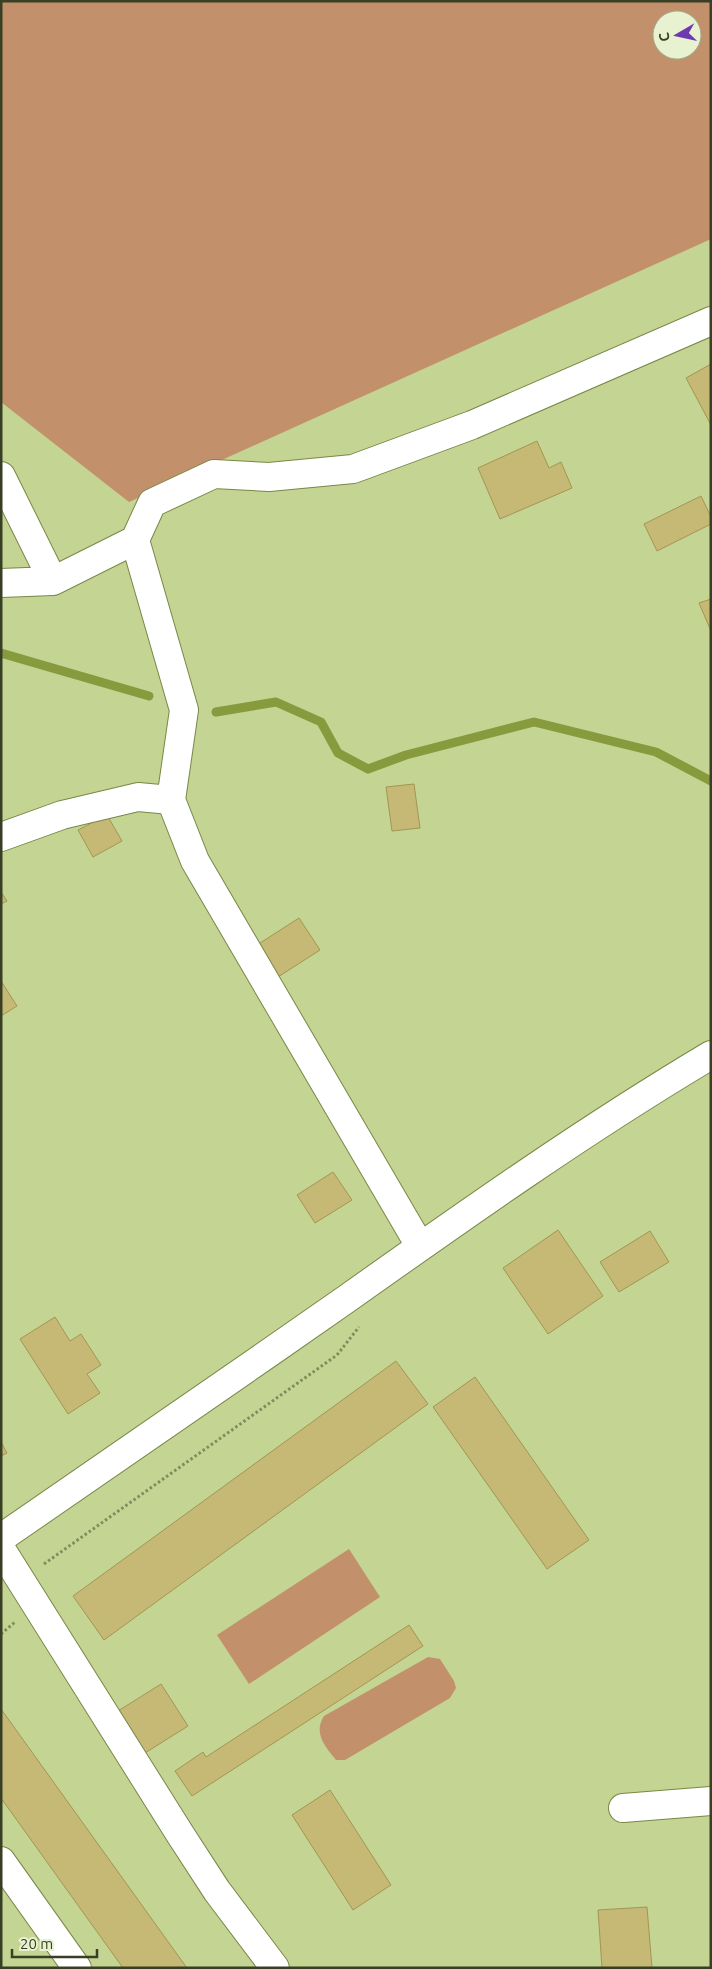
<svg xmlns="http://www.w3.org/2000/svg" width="712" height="1969" font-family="Ubuntu,sans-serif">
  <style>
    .green { fill: #c2916b; fill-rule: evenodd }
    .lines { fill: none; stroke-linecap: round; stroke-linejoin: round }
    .stream { stroke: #879a3d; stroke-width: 9 }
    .building { fill: #c5b975; stroke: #a29652 }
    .minor-casing { stroke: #798748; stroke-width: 30 }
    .path { stroke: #818c5d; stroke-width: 3; stroke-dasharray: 2.5 2.5; stroke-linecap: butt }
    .minor { stroke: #fff; stroke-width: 28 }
  </style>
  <rect width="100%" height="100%" fill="#c4d492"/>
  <path class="green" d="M1 1H711V239L129 502 1 402ZM662 20H692V50H662Z
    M349 1549 380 1597 249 1684 217 1635Z
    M428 1657 440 1659 454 1681 456 1688 450 1698 345 1760H336C325 1747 313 1733 324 1716Z"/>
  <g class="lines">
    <path class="stream" d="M1 653 149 696
      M216 712 276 702 321 722 338 753 368 769 406 755 534 722 656 752 711 781"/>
  </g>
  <path class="building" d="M711 364V425L686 378Z
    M537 441 549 468 561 462 572 488 500 519 478 468Z
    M701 496 711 517V524L657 551 644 524Z
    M711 599V631L699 603Z
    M414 784 420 828 392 831 386 787Z
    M107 815 122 841 93 857 78 830Z
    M1 892 7 901 1 904Z
    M299 918 320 950 278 977 257 945Z
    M1 981 17 1006 1 1016Z
    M333 1172 352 1200 315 1223 297 1195Z
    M558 1230 603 1296 548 1334 503 1268Z
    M650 1231 669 1262 619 1292 600 1262Z
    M55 1317 70 1341 81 1334 101 1365 87 1374 100 1393 68 1414 20 1339Z
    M396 1361 428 1404 104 1640 73 1596Z
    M475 1377 589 1540 547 1569 433 1407Z
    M1 1442 7 1453 1 1456Z
    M409 1625 423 1646 192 1796 175 1771 203 1752 206 1757Z
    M161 1684 188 1726 145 1753 118 1711Z
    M1 1709 187 1968H123L1 1798Z
    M330 1790 391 1885 353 1910 292 1815Z
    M647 1907 652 1968H602L598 1910Z"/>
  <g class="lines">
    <defs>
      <path id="minor" d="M1 476 53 581
        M135 540 152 503 214 474 269 477 353 469 472 425 711 321
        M1 583 53 581 135 540 184 710 171 800 195 861 420 1246
        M1 837 62 815 138 797 171 800
        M1 1538C116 1458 231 1380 345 1300 465 1215 585 1130 711 1055
        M1 1549 180 1834 217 1891 275 1968
        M623 1808 711 1801
        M1 1861 77 1968"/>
    </defs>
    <use href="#minor" class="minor-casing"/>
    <path class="path" d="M44 1564 337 1355 359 1327
      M1 1634 15 1622"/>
    <use href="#minor" class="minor"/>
  </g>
  <rect width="712" height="1969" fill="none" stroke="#393f24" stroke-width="5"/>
  <g transform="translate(677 35) rotate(261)"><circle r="24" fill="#e8f1d0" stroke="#a2aa8b"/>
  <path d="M0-4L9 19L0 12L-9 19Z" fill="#6e3ab1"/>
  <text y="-8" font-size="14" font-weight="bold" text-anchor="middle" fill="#393f24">С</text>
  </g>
  <path d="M12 1949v8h85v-8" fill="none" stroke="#393f24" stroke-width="2.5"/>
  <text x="20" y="1949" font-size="15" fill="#393f24" stroke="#e8f1d0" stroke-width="4" paint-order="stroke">20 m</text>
</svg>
